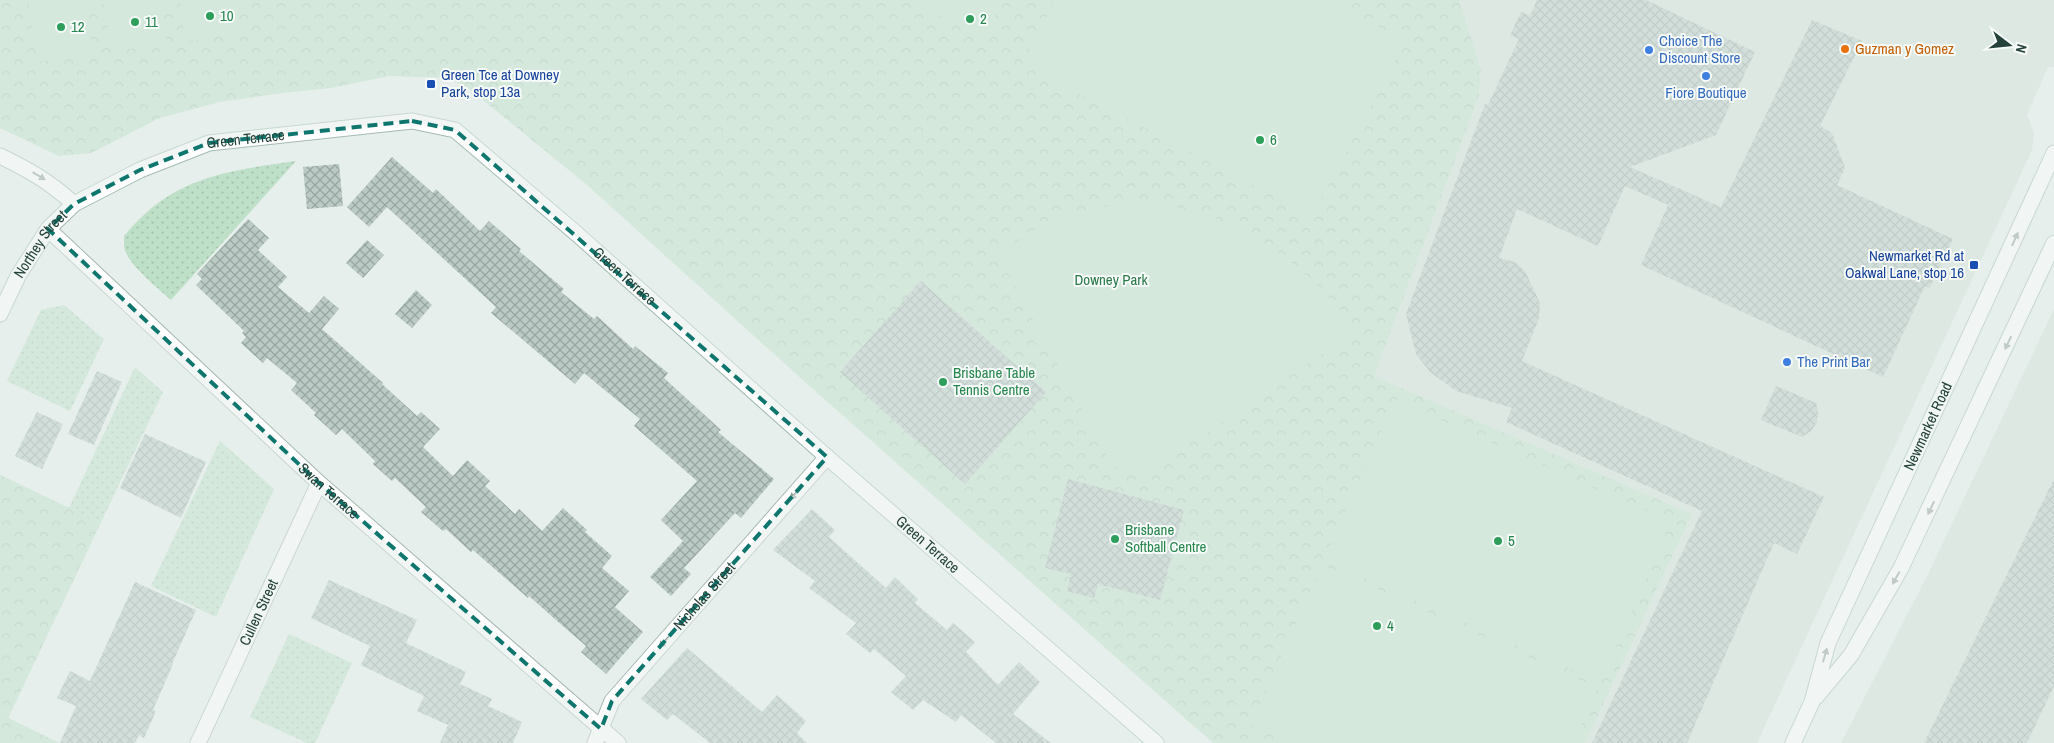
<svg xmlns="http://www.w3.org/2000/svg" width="2054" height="743" font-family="'Archivo Narrow',sans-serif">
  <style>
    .built { fill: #d4dfda }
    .grass { fill: url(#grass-dots) }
    .forest { fill: url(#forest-crowns) }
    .garden { fill: #bfe0c8 }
    .building { fill: url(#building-cross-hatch) }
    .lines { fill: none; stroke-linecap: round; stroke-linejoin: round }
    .street-casing { stroke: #a8b8b2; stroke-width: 17 }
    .secondary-casing { stroke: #a4bbb3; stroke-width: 17 }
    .street { stroke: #fff; stroke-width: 15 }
    .secondary { stroke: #fff; stroke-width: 15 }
    .oneway { fill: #92a09c }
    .marked { fill: none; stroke: #0f766e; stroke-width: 4; stroke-dasharray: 10 6; stroke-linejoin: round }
    .leisure-dot { fill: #2e9e5b; stroke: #f7fbf9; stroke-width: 2 }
    .food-dot { fill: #e8710a; stroke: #f7fbf9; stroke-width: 2 }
    .shop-dot { fill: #3f7fe0; stroke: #f7fbf9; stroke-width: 2 }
    .transit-dot { fill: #1a4fb4; stroke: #f7fbf9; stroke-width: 2 }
    .labels { text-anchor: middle; stroke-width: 4; stroke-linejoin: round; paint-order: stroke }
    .leisure-label { font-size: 15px; fill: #27864d; stroke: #f7fbf9; text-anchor: start }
    .shop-label { font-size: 15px; fill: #366cbe; stroke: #f7fbf9; text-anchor: start }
    .food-label { font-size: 15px; fill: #c56008; stroke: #f7fbf9; text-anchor: start }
    .transit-label { font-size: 15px; fill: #164399; stroke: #f7fbf9; text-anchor: start }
    .street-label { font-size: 15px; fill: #24423a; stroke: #f7fbf9 }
    .park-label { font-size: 15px; fill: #2d7a4b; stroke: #f7fbf9 }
  </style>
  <defs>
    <pattern id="grass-dots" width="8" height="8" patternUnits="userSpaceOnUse" patternTransform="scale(1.25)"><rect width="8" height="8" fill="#bfe0c8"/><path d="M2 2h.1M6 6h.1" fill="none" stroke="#a4c1ad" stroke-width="1.8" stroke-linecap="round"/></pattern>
    <pattern id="forest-crowns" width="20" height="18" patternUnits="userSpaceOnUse" patternTransform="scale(1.25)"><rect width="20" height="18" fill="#bfe0c8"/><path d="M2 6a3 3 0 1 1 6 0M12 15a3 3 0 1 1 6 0" fill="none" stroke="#a4c1ad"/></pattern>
    <pattern id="building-cross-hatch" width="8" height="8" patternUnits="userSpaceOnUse" patternTransform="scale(1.25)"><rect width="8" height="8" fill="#bbcac4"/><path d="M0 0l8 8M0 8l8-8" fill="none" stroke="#98a6a0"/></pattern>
  </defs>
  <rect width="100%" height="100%" fill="#e6efeb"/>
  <path class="built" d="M1459 0H2054V67H2048L2027 115 2034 133 2032 150 1757 743H1585L1692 514 1374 376 1479 96 1481 69Z
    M2054 309V743H1841L1929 572Z"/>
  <path class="grass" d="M296 161 171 300C158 288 128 265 124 247 124 244 124 239 124 236 172 177 225 171 296 161Z
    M64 305 104 339 70 411 7 381 41 310Z
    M135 367 163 392 8 718 59 743H0V475L69 508Z
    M220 441 274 489 216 617 151 586Z
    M289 634 352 663 315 743H307L250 717Z"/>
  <path class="forest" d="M0 0H1459L1481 69 1479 96 1374 376 1692 514 1585 743H1213L805 382 586 184 467 87 447 78 389 76 331 88 283 93 219 102 160 118 91 153 59 156 0 128Z
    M0 475 100 523 8 718 59 743H0Z"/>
  <path class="garden" d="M28 0H85L93 54 37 62Z
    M104 0H161L167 43 111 52Z
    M180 0H236L241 33 185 41Z
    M910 0H1003L984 38Z
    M1056 0H1326L1405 41 1312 216 1022 63Z
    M1153 205C1165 207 1177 207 1188 210 1260 227 1312 275 1358 330L1146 473 1113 467 998 255C1028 231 1064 211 1103 207 1119 205 1137 205 1153 205Z
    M1395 400 1671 522 1600 682 1324 560Z
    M1322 565 1598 688 1573 743H1291L1251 725Z"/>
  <path class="building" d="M1537 0H1646L1755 52 1716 135 1630 167 1721 207 1812 20 1862 41 1820 126 1832 133 1845 168 1837 185 1953 239 1930 288 1925 286 1883 377 1641 265 1668 205 1625 186 1598 246 1517 209 1499 258 1515 262 1525 271 1540 303 1539 318 1522 361 1824 497 1797 554 1774 543 1687 743H1592L1702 511 1506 422 1512 408 1456 391 1430 372 1416 354 1406 314 1485 104 1488 105 1519 39 1510 35 1521 12 1530 16Z
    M392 157 433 193 436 189 480 231 489 221 521 249 519 251 564 289 561 292 594 319 597 316 633 349 635 346 668 373 664 378 721 430 718 432 774 479 741 518 735 513 684 568 691 574 671 596 650 577 683 541 661 520 697 481 634 426 640 419 584 373 575 384 491 313 496 307 387 207 369 227 347 207Z
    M339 164 343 206 307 209 303 167Z
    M248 219 269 238 258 250 287 277 278 287 309 313 324 296 339 309 322 329 383 383 382 384 417 416 421 412 440 429 423 447 453 476 467 460 490 481 485 486 515 514 519 509 542 531 563 508 587 530 585 532 612 556 602 568 629 591 615 607 643 632 606 674 581 652 586 646 556 620 529 596 528 598 473 550 471 552 446 529 443 531 421 512 426 507 395 478 392 481 373 464 375 461 342 429 336 435 314 415 316 413 291 390 297 383 267 358 263 363 241 343 246 337 242 333 244 331 196 285 202 279 197 274Z
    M367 240 384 255 363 278 346 263Z
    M921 281 1046 392 965 484 840 372Z
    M416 290 432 305 412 328 395 314Z
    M97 371 122 382 94 445 68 434Z
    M1776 386 1816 403 1818 412 1817 422 1811 431 1802 437 1761 420Z
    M37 412 63 424 42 469 15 456Z
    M145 434 206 462 181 518 120 488Z
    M1068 479 1184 510 1160 600 1098 584 1094 598 1067 591 1071 574 1045 568Z
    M2054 479V686L2027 743H1924Z
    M812 509 835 530 829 537 886 588 895 577 918 599 915 603 947 630 953 623 975 642 966 652 998 685 1019 662 1040 682 1013 714 1051 743H996L961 715 956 722 923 700 913 710 891 692 906 676 874 649 870 653 846 634 856 623 809 588 815 581 773 550Z
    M329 580 417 620 406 643 466 672 460 684 492 699 488 706 522 722 513 743H440L448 725 417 711 424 696 361 665 370 646 311 618Z
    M135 582 196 610 172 664H173L153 710 156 711 144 738 139 735 135 743H60L76 706 57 698 70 671 90 681Z
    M687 648 762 712 777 695 806 721 797 733 807 743H710L673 714 667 720 641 699Z"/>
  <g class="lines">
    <defs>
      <g id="street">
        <path d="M0 156C29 170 50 182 74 204"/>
        <path id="s1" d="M48 229 319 483 618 743"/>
        <path id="s2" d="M198 743 319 483"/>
        <path id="s3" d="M595 743 612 701 827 457"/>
      </g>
      <g id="secondary">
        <path id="s4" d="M0 314 18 276 48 229 74 204 140 170 209 143 412 121 455 130 577 234 827 457 1156 743"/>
        <path d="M1816 697 1851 655 1901 568 2054 243"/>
        <path id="s5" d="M1793 743 1812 702 1828 643 2054 153"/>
      </g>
    </defs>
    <use href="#street" class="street-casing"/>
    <use href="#secondary" class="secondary-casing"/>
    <use href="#street" class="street"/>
    <use href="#secondary" class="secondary"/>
  </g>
  <defs><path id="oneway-solid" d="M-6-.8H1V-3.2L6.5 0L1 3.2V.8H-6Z" transform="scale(1.25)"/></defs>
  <g class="oneway">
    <use href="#oneway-solid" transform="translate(39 176) rotate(31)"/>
    <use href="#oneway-solid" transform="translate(2015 239) rotate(-66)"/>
    <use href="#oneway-solid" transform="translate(2008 343) rotate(115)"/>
    <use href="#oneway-solid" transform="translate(795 494) rotate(131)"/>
    <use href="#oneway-solid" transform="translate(1931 508) rotate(115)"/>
    <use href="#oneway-solid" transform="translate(1896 578) rotate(119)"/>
    <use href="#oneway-solid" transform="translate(664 642) rotate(131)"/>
    <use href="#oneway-solid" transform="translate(1825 655) rotate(-74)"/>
  </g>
  <path d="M0 0H2054V743H0ZM412 121 455 130 827 457 612 701 601 729 319 483 48 229 74 204 140 170 209 143Z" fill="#e6efeb" fill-opacity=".55" fill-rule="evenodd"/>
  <path class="marked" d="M412 121 455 130 827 457 612 701 601 729 319 483 48 229 74 204 140 170 209 143Z"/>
  <g class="leisure-dot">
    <circle cx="210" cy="16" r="5"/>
    <circle cx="970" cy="19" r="5"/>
    <circle cx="135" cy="22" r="5"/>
    <circle cx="61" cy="27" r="5"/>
    <circle cx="1260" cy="140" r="5"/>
    <circle cx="943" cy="382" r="5"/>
    <circle cx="1115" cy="539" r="5"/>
    <circle cx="1498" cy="541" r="5"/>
    <circle cx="1377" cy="626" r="5"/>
  </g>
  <circle class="food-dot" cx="1845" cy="49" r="5"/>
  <g class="shop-dot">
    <circle cx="1649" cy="50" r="5"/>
    <circle cx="1706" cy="76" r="5"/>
    <circle cx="1787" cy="362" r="5"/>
  </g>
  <g class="transit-dot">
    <rect x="426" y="79" width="10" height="10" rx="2.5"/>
    <rect x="1969" y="260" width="10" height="10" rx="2.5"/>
  </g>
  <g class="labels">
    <g class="leisure-label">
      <text x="220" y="21">10</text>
      <text x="980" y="24">2</text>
      <text x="145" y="27">11</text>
      <text x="71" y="32">12</text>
      <text x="1270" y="145">6</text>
      <text x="953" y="378">Brisbane Table<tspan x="953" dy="17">Tennis Centre</tspan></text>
      <text x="1125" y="535">Brisbane<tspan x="1125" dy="17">Softball Centre</tspan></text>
      <text x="1508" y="546">5</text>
      <text x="1387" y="631">4</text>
    </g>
    <g class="shop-label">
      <text x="1659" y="46">Choice The<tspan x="1659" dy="17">Discount Store</tspan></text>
      <text x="1706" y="98" text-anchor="middle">Fiore Boutique</text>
      <text x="1797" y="367">The Print Bar</text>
    </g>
    <g class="food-label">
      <text x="1855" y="54">Guzman y Gomez</text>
    </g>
    <g class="transit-label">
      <text x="441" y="80">Green Tce at Downey<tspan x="441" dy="17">Park, stop 13a</tspan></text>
      <text x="1964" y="261" text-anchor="end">Newmarket Rd at<tspan x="1964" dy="17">Oakwal Lane, stop 16</tspan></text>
    </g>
    <g class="street-label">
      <text dy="5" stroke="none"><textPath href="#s4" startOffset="319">Green Terrace</textPath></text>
      <text dy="5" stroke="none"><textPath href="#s4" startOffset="81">Northey Street</textPath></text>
      <text dy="5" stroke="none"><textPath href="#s4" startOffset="754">Green Terrace</textPath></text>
      <text dy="5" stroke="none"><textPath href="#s5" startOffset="345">Newmarket Road</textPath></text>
      <text dy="5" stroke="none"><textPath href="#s1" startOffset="384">Swan Terrace</textPath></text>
      <text dy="5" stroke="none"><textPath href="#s4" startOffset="1159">Green Terrace</textPath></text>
      <text dy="5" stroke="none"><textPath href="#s3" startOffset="185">Nicholas Street</textPath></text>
      <text dy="5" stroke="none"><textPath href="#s2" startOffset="144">Cullen Street</textPath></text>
    </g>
    <g class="park-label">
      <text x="1111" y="285">Downey Park</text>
    </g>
  </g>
  <g transform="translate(2009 45) rotate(106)" stroke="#f7fbf9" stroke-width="4" paint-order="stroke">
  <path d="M0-4L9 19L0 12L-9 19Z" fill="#24423a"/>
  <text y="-8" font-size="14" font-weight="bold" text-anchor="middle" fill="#24423a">N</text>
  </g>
</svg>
